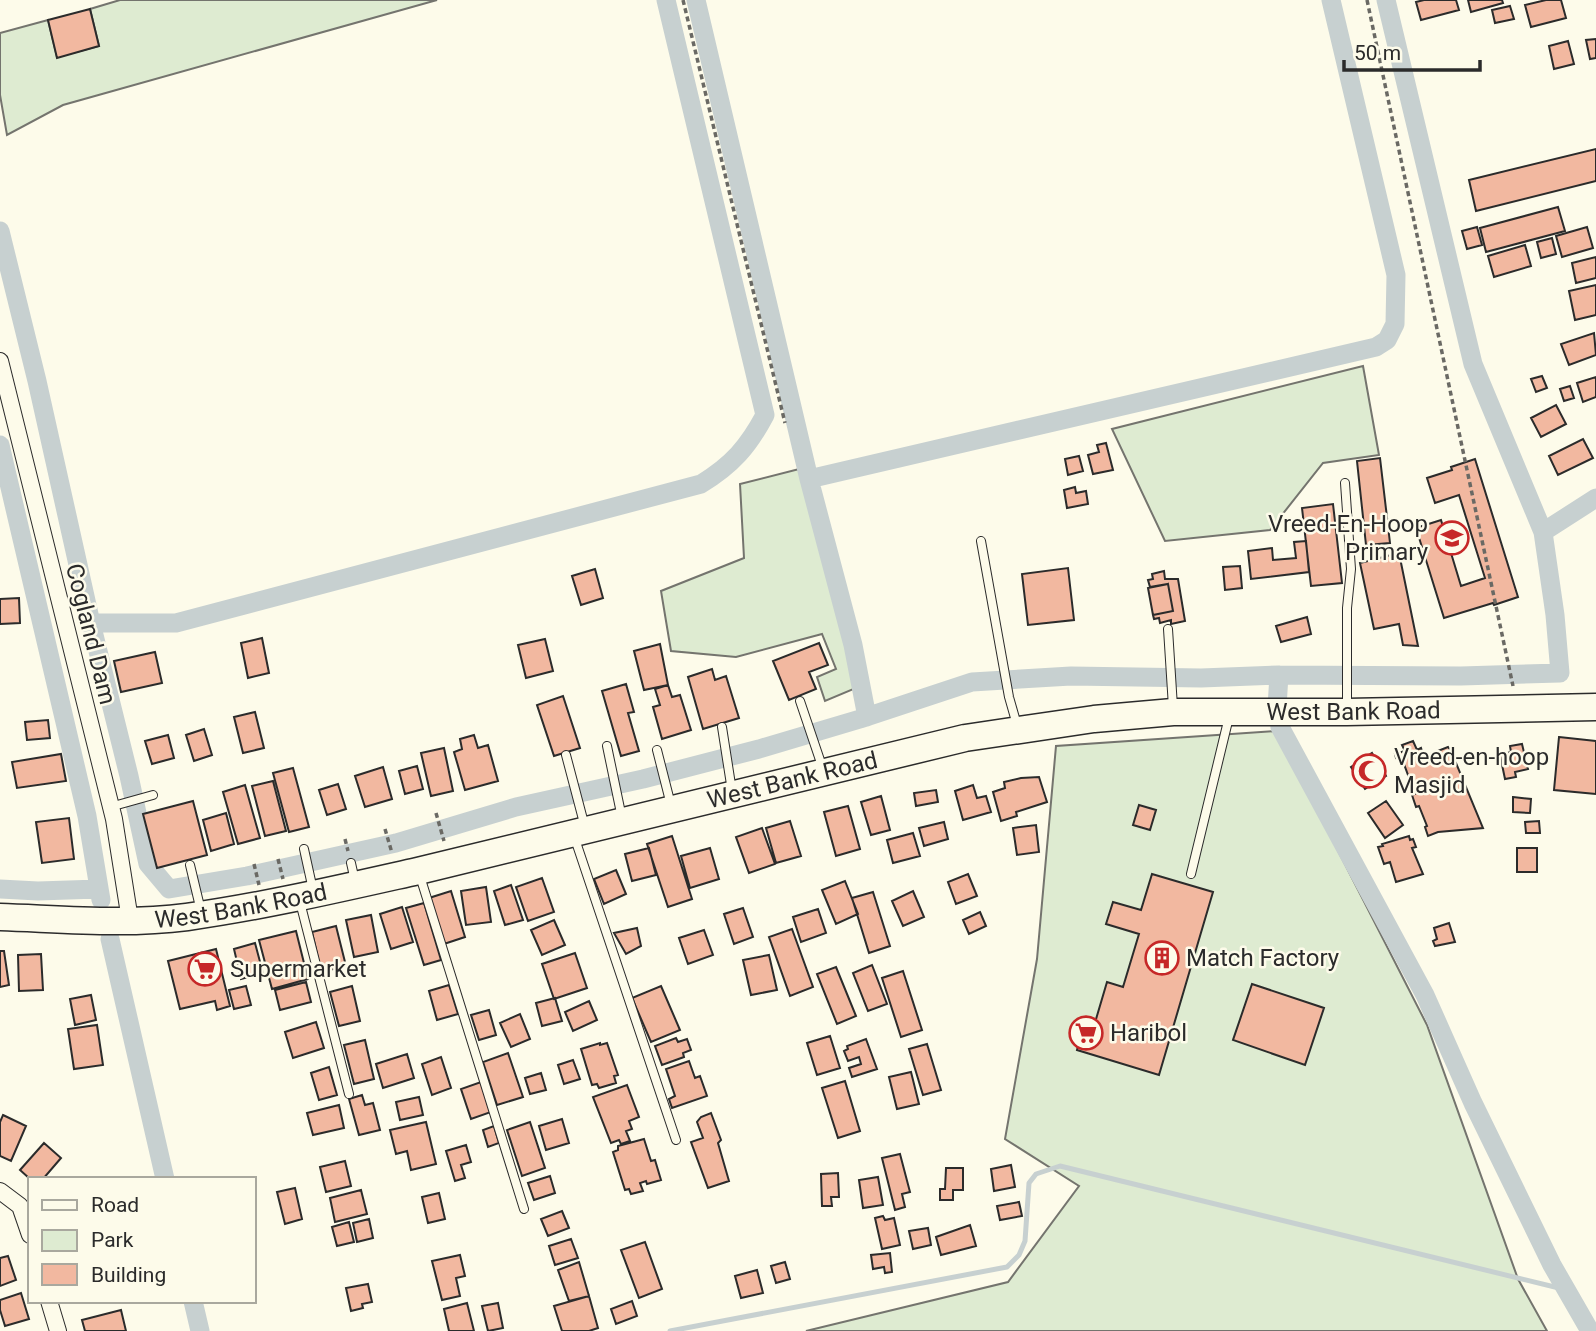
<svg xmlns="http://www.w3.org/2000/svg" width="1596" height="1331" font-family="Roboto,sans-serif">
  <style>
    .green { fill: #deebd1; stroke: #74746e; stroke-width: 2 }
    .lines { fill: none; stroke-linecap: round; stroke-linejoin: round }
    .stream { stroke: #c7d0d0; stroke-width: 5 }
    .canal { stroke: #c7d0d0; stroke-width: 19 }
    .building { fill: #f2b8a0; stroke: #2b2b2b; stroke-width: 2 }
    .service-casing { stroke: #2b2b2b; stroke-width: 10 }
    .minor-casing { stroke: #2b2b2b; stroke-width: 18 }
    .primary-casing { stroke: #2b2b2b; stroke-width: 29 }
    .path { stroke: #6a6964; stroke-width: 3.5; stroke-dasharray: 5 3.5; stroke-linecap: butt }
    .service { stroke: #fdfbea; stroke-width: 8 }
    .minor { stroke: #fdfbea; stroke-width: 16 }
    .primary { stroke: #fdfbea; stroke-width: 26 }
    .labels { text-anchor: middle; stroke-width: 5; stroke-linejoin: round; paint-order: stroke }
    .poi-label { font-size: 24px; fill: #2b2b2b; stroke: #fdfbea; text-anchor: start }
    .street-label { font-size: 24px; fill: #2b2b2b; stroke: #fdfbea }
  </style>
  <rect width="100%" height="100%" fill="#fdfbea"/>
  <path class="green" d="M120 0H437L63 105 7 135 0 95V33L48 20 57 57 99 46 90 9Z
    M1363 366 1379 455 1323 463 1270 530 1165 541 1112 429Z
    M807 467 856 688 825 701 817 677 836 669 822 634 736 657 671 651 661 591 744 558 740 484Z
    M1277 731 1427 1025 1518 1279 1547 1331H806L1008 1282 1079 1186 1005 1139 1037 959 1056 746Z"/>
  <g class="lines">
    <path class="stream" d="M670 1331 1007 1267 1019 1255 1025 1241 1029 1183 1036 1174 1060 1166 1567 1290"/>
    <path class="canal" d="M696 0 809 479 853 645 867 717
      M0 231 37 381 91 623 129 776 148 864 169 889 247 876 396 843 516 807 643 779 759 749 860 719 972 682 1071 676 1201 678 1279 675 1461 676 1560 673 1555 615 1543 532 1473 364 1386 0
      M0 445 87 816 101 900
      M809 479 1376 347 1387 340 1395 324 1396 275 1331 0
      M1543 532 1596 498
      M91 623H176L701 484C732 465 748 447 765 415L666 0
      M1279 675 1277 707 1280 727 1425 995 1473 1103 1552 1265 1590 1331
      M0 889 38 891 99 889
      M110 939 165 1179
      M193 1301 200 1331"/>
  </g>
  <path class="building" d="M1424 0H1456L1459 10 1421 20 1416 2Z
    M1468 0H1502L1503 3 1471 12Z
    M1546 0H1561L1566 18 1531 27 1525 5Z
    M1510 6 1514 19 1495 23 1492 10Z
    M90 9 99 46 57 58 48 20Z
    M1596 39V58L1590 59 1586 40Z
    M1568 41 1574 64 1554 69 1549 46Z
    M1596 149V181L1476 211 1469 180Z
    M1558 207 1565 231 1486 252 1480 228Z
    M1477 227 1482 245 1467 249 1462 231Z
    M1587 227 1593 248 1562 257 1556 236Z
    M1552 238 1556 254 1541 258 1537 242Z
    M1525 245 1531 266 1494 277 1488 256Z
    M1596 257V278L1576 283 1572 263Z
    M1596 285V315L1575 320 1569 291Z
    M1594 333 1596 355 1569 365 1561 344Z
    M1542 376 1547 388 1536 392 1531 379Z
    M1596 377V397L1583 402 1577 383Z
    M1570 386 1574 398 1564 401 1560 389Z
    M1556 405 1566 424 1541 437 1531 418Z
    M1583 439 1593 458 1558 475 1549 456Z
    M1106 443 1113 470 1093 474 1088 455 1099 452 1097 445Z
    M1079 456 1083 471 1068 475 1065 459Z
    M1380 458 1390 543 1366 545 1357 461Z
    M1475 459 1518 597 1494 605 1493 603 1444 618 1416 528 1441 520 1461 586 1485 578 1459 495 1435 503 1427 478 1452 470 1451 467Z
    M1075 487 1076 493 1086 491 1088 504 1067 508 1064 490Z
    M1333 504 1342 583 1311 586 1302 508Z
    M1306 541 1309 572 1251 579 1248 551 1272 548 1273 560 1296 558 1294 542Z
    M1399 553 1418 646 1403 645 1399 624 1374 629 1360 563Z
    M1240 566 1242 588 1225 590 1223 567Z
    M1068 568 1074 620 1028 625 1022 574Z
    M595 569 603 598 581 605 572 576Z
    M1164 571 1165 579H1178L1185 621 1171 624V620L1160 623 1159 618 1154 619 1153 615 1173 611 1168 584 1150 587 1148 580 1153 579 1152 574Z
    M1168 584 1173 611 1153 615 1148 588Z
    M19 598 20 623 0 624V599Z
    M1307 617 1311 634 1281 642 1276 626Z
    M262 638 269 673 248 678 241 643Z
    M545 639 553 671 526 678 518 645Z
    M819 643 828 665 809 672 816 689 789 700 773 661Z
    M660 644 668 685 644 690 634 651Z
    M155 652 162 683 121 692 114 661Z
    M712 669 715 680 726 676 739 718 703 729 688 677Z
    M626 684 634 712 628 713 639 751 621 756 602 691Z
    M668 685 672 697 680 695 691 730 662 739 653 707 660 705 655 689Z
    M563 696 580 748 554 756 537 705Z
    M255 712 264 748 243 753 234 717Z
    M48 720 50 738 27 740 25 722Z
    M204 729 212 755 194 761 186 735Z
    M168 735 174 758 152 764 145 741Z
    M474 735 478 748 488 745 498 781 465 790 454 752 462 749 460 739Z
    M1559 737 1596 741V794L1554 790Z
    M1413 741 1417 750 1421 748 1425 761 1432 758 1430 754 1448 747 1451 751 1483 828 1438 832 1428 836 1425 827 1427 826 1419 806 1416 807 1412 795 1415 794 1401 756 1396 758 1395 754 1405 751 1402 745Z
    M1522 744 1528 769 1515 772 1516 777 1505 779 1500 755 1511 752 1510 746Z
    M444 748 453 791 431 796 421 753Z
    M1372 753 1386 776 1365 789 1351 767Z
    M61 754 66 781 17 788 12 762Z
    M417 766 423 789 405 794 399 771Z
    M383 767 392 799 365 807 355 776Z
    M293 768 309 827 289 832 273 773Z
    M1039 777 1047 802 1016 812 1017 816 1001 821 993 792 1005 788 1004 782 1021 778Z
    M273 781 286 831 265 836 252 786Z
    M338 784 346 809 327 815 319 790Z
    M245 785 260 838 238 844 223 792Z
    M973 785 977 798 986 796 991 812 963 820 955 791Z
    M936 790 938 802 916 806 914 793Z
    M881 796 890 830 871 835 861 802Z
    M1513 797 1531 799 1530 813 1513 812Z
    M193 801 207 855 157 868 143 814Z
    M1386 801 1403 825 1385 838 1368 813Z
    M1139 805 1156 810 1150 830 1133 825Z
    M848 806 860 849 836 856 824 812Z
    M226 813 234 844 211 851 203 820Z
    M69 818 74 859 42 863 36 822Z
    M790 821 801 856 776 863 766 828Z
    M1539 821 1540 833H1526L1525 822Z
    M944 822 948 839 924 846 919 828Z
    M1036 825 1039 852 1017 855 1013 828Z
    M762 828 775 864 749 873 736 837Z
    M913 833 920 856 893 863 887 840Z
    M672 836 692 899 668 907 647 844Z
    M1409 836 1410 840 1413 839 1416 847 1412 848 1423 874 1396 882 1390 862 1384 864 1378 847 1383 846 1382 844Z
    M649 848 656 875 632 881 625 854Z
    M710 848 719 879 690 888 681 856Z
    M1517 848H1537V872H1517Z
    M616 870 626 894 604 904 594 879Z
    M968 874 977 896 956 904 948 882Z
    M1152 874 1213 892 1159 1075 1077 1050 1084 1023 1094 1026 1107 982 1123 987 1139 934 1106 924 1113 902 1141 910Z
    M542 878 554 912 528 921 516 887Z
    M845 881 858 914 836 924 822 890Z
    M511 885 523 920 505 925 494 891Z
    M486 887 491 922 466 925 461 891Z
    M451 891 465 937 444 944 429 898Z
    M913 891 924 917 903 926 892 901Z
    M873 892 890 946 869 953 852 898Z
    M424 903 441 960 424 965 406 908Z
    M402 907 413 942 391 949 380 914Z
    M743 908 753 937 734 944 724 914Z
    M818 909 826 933 801 942 793 917Z
    M980 912 986 926 969 934 963 920Z
    M371 915 378 952 354 957 346 920Z
    M554 920 565 945 542 955 531 930Z
    M1449 923 1455 942 1435 946 1433 941 1437 939 1434 928Z
    M336 926 346 966 321 972 312 932Z
    M637 928 641 946 626 954 614 933Z
    M792 929 813 987 790 996 769 937Z
    M704 930 713 955 688 964 679 938Z
    M296 931 308 979 272 989 259 940Z
    M255 943 263 973 241 979 234 949Z
    M216 949 230 1006 217 1010 215 1001 180 1009 168 961Z
    M0 951H4L9 985 0 987Z
    M575 953 587 988 554 999 542 964Z
    M41 954 43 990 19 991 18 955Z
    M769 955 777 990 751 995 743 960Z
    M872 965 887 1004 868 1011 853 973Z
    M836 967 856 1016 837 1024 817 974Z
    M903 971 922 1030 901 1037 882 978Z
    M306 982 311 1002 280 1010 275 990Z
    M1252 984 1324 1008 1305 1065 1233 1040Z
    M449 985 458 1014 437 1020 429 991Z
    M246 986 251 1005 234 1009 229 990Z
    M352 986 360 1021 339 1026 330 992Z
    M661 986 680 1030 651 1042 632 998Z
    M91 995 96 1020 75 1025 70 999Z
    M555 998 562 1021 542 1026 536 1003Z
    M589 1001 597 1020 573 1031 565 1012Z
    M489 1010 496 1035 479 1040 471 1015Z
    M520 1014 530 1039 511 1047 500 1023Z
    M316 1022 324 1048 293 1058 285 1032Z
    M97 1025 103 1065 74 1069 68 1029Z
    M830 1036 840 1068 817 1075 807 1043Z
    M676 1038 678 1042 687 1039 691 1050 683 1053 684 1057 662 1065 655 1046Z
    M866 1039 877 1069 852 1077 849 1068 861 1064 859 1057 848 1061 844 1051 848 1049 847 1046Z
    M365 1040 374 1079 354 1084 344 1045Z
    M600 1043V1045L607 1043 618 1075 614 1076 616 1083 599 1088 597 1084 592 1085 581 1049Z
    M927 1044 941 1090 923 1095 909 1049Z
    M508 1053 523 1097 497 1105 483 1062Z
    M407 1054 414 1078 383 1088 376 1064Z
    M441 1057 451 1088 432 1095 422 1064Z
    M573 1060 580 1079 564 1084 558 1065Z
    M689 1061 695 1078 700 1076 707 1096 672 1108 669 1099 675 1096 666 1069Z
    M329 1067 337 1095 319 1100 311 1073Z
    M911 1072 919 1104 897 1109 889 1077Z
    M541 1073 546 1090 530 1094 525 1078Z
    M845 1081 860 1131 838 1138 822 1088Z
    M481 1082 491 1112 471 1119 461 1089Z
    M627 1085 639 1117 629 1121 632 1129 626 1131 630 1141 621 1144 619 1140 611 1143 593 1097Z
    M362 1095 365 1105 373 1103 380 1130 359 1135 349 1099Z
    M419 1097 423 1115 400 1120 396 1102Z
    M339 1105 344 1128 313 1135 307 1113Z
    M711 1113 721 1140 718 1143 729 1181 708 1188 691 1142 703 1138 697 1122 701 1117Z
    M3 1115 26 1126 11 1161 0 1156V1122Z
    M562 1119 569 1143 546 1150 539 1126Z
    M426 1122 436 1164 411 1170 407 1151 396 1154 390 1130Z
    M530 1122 545 1168 522 1176 507 1130Z
    M494 1126 499 1143 488 1147 483 1130Z
    M644 1139 651 1161 655 1160 661 1180 647 1184 646 1181 640 1183 643 1191 631 1194 629 1189 625 1190 613 1152 618 1150V1146Z
    M44 1143 61 1158 43 1179H30L20 1170Z
    M466 1145 471 1162 461 1165 465 1178 455 1181 446 1151Z
    M900 1154 910 1192 902 1194 905 1207 895 1210 882 1158Z
    M345 1161 351 1186 326 1192 320 1167Z
    M1011 1165 1015 1187 994 1191 991 1169Z
    M946 1168H963V1190H953V1200H940V1189H945Z
    M838 1173 839 1197H831L832 1206H822L821 1174Z
    M550 1176 555 1193 534 1200 528 1183Z
    M878 1177 883 1205 863 1208 859 1180Z
    M295 1188 302 1219 285 1224 277 1192Z
    M361 1190 367 1214 335 1222 330 1198Z
    M439 1193 445 1219 428 1223 422 1197Z
    M1019 1202 1022 1216 1000 1220 997 1206Z
    M562 1211 569 1228 548 1236 541 1219Z
    M883 1216 885 1220 894 1218 900 1245 882 1249 875 1218Z
    M369 1219 373 1238 357 1242 353 1223Z
    M349 1222 354 1242 337 1246 332 1227Z
    M970 1225 976 1246 941 1255 936 1237Z
    M928 1228 931 1245 913 1249 909 1231Z
    M571 1239 578 1258 555 1265 549 1246Z
    M645 1242 662 1289 639 1298 621 1250Z
    M890 1253 892 1272 885 1273 884 1267 873 1269 871 1255Z
    M460 1255 465 1276 456 1278 460 1296 442 1300 432 1261Z
    M8 1256 16 1280 0 1286V1258Z
    M579 1262 589 1296 569 1301 558 1270Z
    M785 1262 790 1279 776 1283 771 1266Z
    M757 1270 763 1293 741 1298 735 1276Z
    M368 1284 372 1302 362 1304 363 1308 351 1311 346 1288Z
    M21 1293 29 1319 5 1326 0 1310V1300Z
    M589 1296 598 1328 589 1331H562L554 1306Z
    M632 1301 637 1316 616 1324 611 1309Z
    M467 1303 474 1331H449L444 1309Z
    M498 1303 503 1328 488 1331 482 1306Z
    M121 1310 126 1331H85L82 1320Z"/>
  <g class="lines">
    <defs>
      <path id="service" d="M1345 483 1351 569 1347 608V707
        M981 541 1009 697 1017 725
        M1168 629 1173 707
        M800 701 823 769
        M722 727 732 791
        M607 746 622 818
        M657 750 671 805
        M566 755 585 827
        M110 807 153 795
        M574 836 676 1140
        M304 849 313 890
        M351 863 355 881
        M190 865 201 911
        M419 873 524 1209
        M1191 874 1229 717
        M300 902 349 1094"/>
      <path id="minor" d="M0 361 114 819 130 920
        M0 1191 20 1206 30 1235
        M49 1301 58 1331"/>
      <g id="primary">
        <path id="s1" d="M0 917C61 919 126 925 187 917 265 906 342 888 418 871L965 738 1094 719 1173 712H1347L1596 707"/>
      </g>
    </defs>
    <use href="#service" class="service-casing"/>
    <use href="#minor" class="minor-casing"/>
    <use href="#primary" class="primary-casing"/>
    <path class="path" d="M683 0 785 423
      M1367 0 1513 686
      M436 813 444 841
      M385 829 392 853
      M345 839 348 851
      M278 859 283 879
      M254 864 259 885"/>
    <use href="#service" class="service"/>
    <use href="#minor" class="minor"/>
    <use href="#primary" class="primary"/>
  </g>
  <defs>
    <symbol id="school-ring" viewBox="-11 -11 22 22"><circle r="9.5" fill="#fdfbea" stroke="#c62828" stroke-width="1.5"/><path d="M0-5L7-2L0 1L-7-2ZM-4 1L0 2.5L4 1V4Q0 6-4 4Z" fill="#c62828"/></symbol>
    <symbol id="mosque-ring" viewBox="-11 -11 22 22"><circle r="9.5" fill="#fdfbea" stroke="#c62828" stroke-width="1.5"/><path d="M3.5-4.9A6 6 0 1 0 3.5 4.9A5 5 0 1 1 3.5-4.9Z" fill="#c62828"/></symbol>
    <symbol id="building-ring" viewBox="-11 -11 22 22"><circle r="9.5" fill="#fdfbea" stroke="#c62828" stroke-width="1.5"/><path d="M-4-6H4V6H1V3H-1V6H-4ZM-2.5-4.3h1.7v1.8h-1.7ZM.8-4.3h1.7v1.8H.8ZM-2.5-1h1.7V.8h-1.7ZM.8-1h1.7V.8H.8Z" fill="#c62828"/></symbol>
    <symbol id="supermarket-ring" viewBox="-11 -11 22 22"><circle r="9.5" fill="#fdfbea" stroke="#c62828" stroke-width="1.5"/><path d="M-6-5.5h2.5l.6 2H6L4.5 2H-2.5L-4.4-4H-6ZM-1.5 3.2a1.3 1.3 0 1 0 .1 0ZM3 3.2a1.3 1.3 0 1 0 .1 0Z" fill="#c62828"/></symbol>
  </defs>
  <g fill-rule="evenodd">
    <use href="#school-ring" x="1433" y="519" width="38" height="38"/>
    <use href="#mosque-ring" x="1350" y="752" width="38" height="38"/>
    <use href="#building-ring" x="1143" y="939" width="38" height="38"/>
    <use href="#supermarket-ring" x="186" y="950" width="38" height="38"/>
    <use href="#supermarket-ring" x="1067" y="1014" width="38" height="38"/>
  </g>
  <g class="labels">
    <g class="poi-label">
      <text x="1428" y="532" text-anchor="end">Vreed-En-Hoop<tspan x="1428" dy="28">Primary</tspan></text>
      <text x="1394" y="765">Vreed-en-hoop<tspan x="1394" dy="28">Masjid</tspan></text>
      <text x="1186" y="966">Match Factory</text>
      <text x="230" y="977">Supermarket</text>
      <text x="1110" y="1041">Haribol</text>
    </g>
    <g class="street-label">
      <text transform="translate(91 634) rotate(76)" y="8">Cogland Dam</text>
      <text dy="8" stroke="none"><textPath href="#s1" startOffset="1376">West Bank Road</textPath></text>
      <text dy="8" stroke="none"><textPath href="#s1" startOffset="808">West Bank Road</textPath></text>
      <text dy="8" stroke="none"><textPath href="#s1" startOffset="242">West Bank Road</textPath></text>
    </g>
  </g>
  <rect x="28" y="1177" width="228" height="126" fill="#fdfbea" stroke="#a9a89e" stroke-width="2"/>
  <rect x="42" y="1200" width="35" height="10" fill="#fdfbea" stroke="#a9a89e" stroke-width="2"/>
  <text x="91" y="1212" font-size="21" fill="#2b2b2b">Road</text>
  <rect x="42" y="1230" width="35" height="21" fill="#deebd1" stroke="#a9a89e" stroke-width="2"/>
  <text x="91" y="1247" font-size="21" fill="#2b2b2b">Park</text>
  <rect x="42" y="1264" width="35" height="21" fill="#f2b8a0" stroke="#a9a89e" stroke-width="2"/>
  <text x="91" y="1282" font-size="21" fill="#2b2b2b">Building</text>
  <path d="M1344 60v10h136v-10" fill="none" stroke="#2b2b2b" stroke-width="3.5"/>
  <text x="1354" y="60" font-size="21" fill="#2b2b2b" stroke="#fdfbea" stroke-width="5" paint-order="stroke">50 m</text>
</svg>
